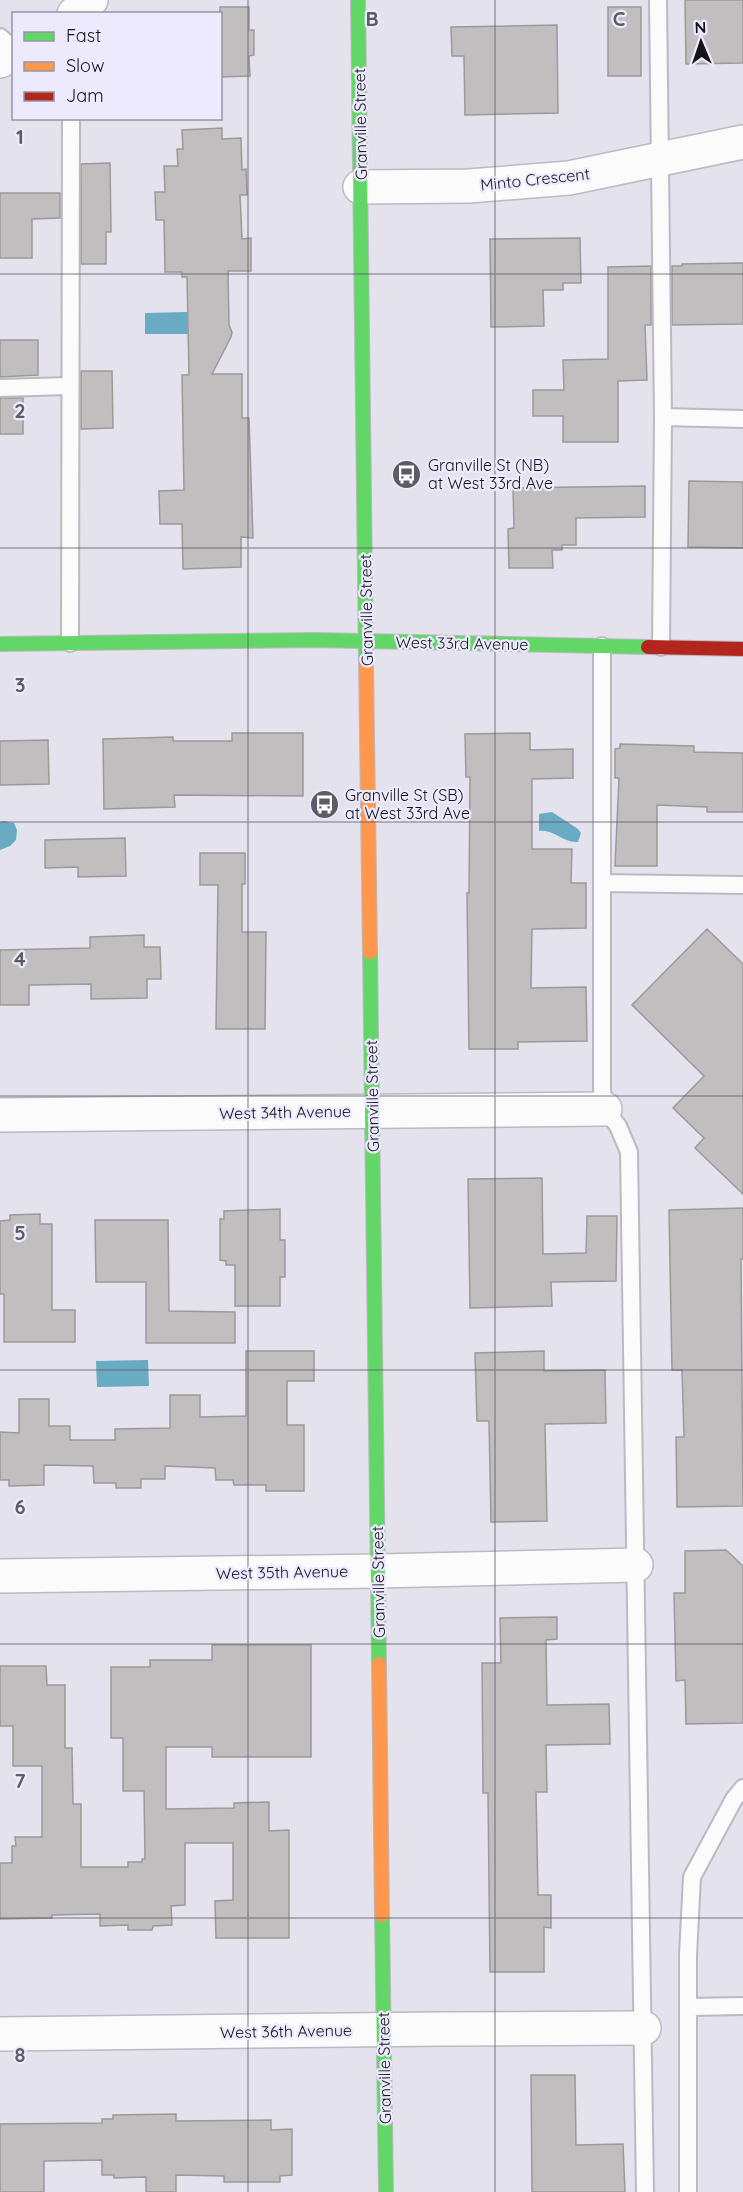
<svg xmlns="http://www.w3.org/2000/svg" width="743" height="2192" font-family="Quicksand,sans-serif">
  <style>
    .water { fill: #69abc2 }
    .building { fill: #c1bebf; stroke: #9c999b; stroke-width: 1.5 }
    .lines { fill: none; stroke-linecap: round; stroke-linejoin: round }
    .lane-casing { stroke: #bbb9c1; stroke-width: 20 }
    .street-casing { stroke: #bbb9c1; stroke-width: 36 }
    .fast-casing { stroke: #bbb9c1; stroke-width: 16 }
    .slow-casing { stroke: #bbb9c1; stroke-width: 16 }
    .jam-casing { stroke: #bbb9c1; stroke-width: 16 }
    .lane { stroke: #fbfbfc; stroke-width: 16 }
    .street { stroke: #fbfbfc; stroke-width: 33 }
    .fast { stroke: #63d668; stroke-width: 14 }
    .slow { stroke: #ff974d; stroke-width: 14 }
    .jam { stroke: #b3261e; stroke-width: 14 }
    .grid { fill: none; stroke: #5d5b64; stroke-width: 1.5; stroke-opacity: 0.55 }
    .labels { text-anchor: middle; stroke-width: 4.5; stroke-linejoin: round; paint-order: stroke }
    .street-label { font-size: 16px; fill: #15131a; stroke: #edeafe }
    .poi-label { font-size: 16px; fill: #15131a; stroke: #edeafe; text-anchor: start }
    .grid-label { font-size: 20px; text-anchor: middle; font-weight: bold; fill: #5d5b64; stroke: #edeafe; stroke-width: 4.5; stroke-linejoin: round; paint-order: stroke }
  </style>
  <rect width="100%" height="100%" fill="#e4e2ec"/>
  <path class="water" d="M187 312 188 334H145V313Z
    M552 812 578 829 581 833 578 842C563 843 554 829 539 831V814Z
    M3 821 14 823 17 830 16 840 10 846 0 850V822Z
    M148 1360 149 1386 97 1387 96 1361Z"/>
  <path class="building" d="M685 0H743V63L686 64Z
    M220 7H249V30H254V55L249 56 250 76 220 77Z
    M608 7H641V76H608Z
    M557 25 558 113 465 115 464 56H452L451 27Z
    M222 128V139L241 138 242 170 246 169 247 195H240L242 239 251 238V271H228L229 325 232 332 231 337 212 374H242V418H249L253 538 241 537V567L183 569 182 524H160L159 491 184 490 182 375H189L187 277H182V272H165L164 220H156L155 192H165L164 166H178L177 149H183L182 130Z
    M110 163 111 232H106V264H81V164Z
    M0 193H60V218L32 219V258H0Z
    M580 238 581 283H563V290H543L544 326 491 327 490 239Z
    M743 263V324L672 325V266H682V264Z
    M651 266V325H645L647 380 618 381V442H563V416H533V390H564L563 360 608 359V267Z
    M0 340H38V375L0 377Z
    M81 371H112L113 428 81 429Z
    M0 398H23V434H0Z
    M689 481 743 482V548L688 547Z
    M645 486V517L576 518V545H562V550H552L553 568H509L508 529 514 528 513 488Z
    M232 733H303V796L174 795 175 807 104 809 103 739 173 737V741H232Z
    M530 733V750L573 749V778L532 779V849H572L571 883H586V928L532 929 531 988 586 987 587 1041 518 1042V1049H469L467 893H469L470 777H466L465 734Z
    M48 740 49 784 0 785V741Z
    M620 744 694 746V752L743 753V812H707V807L657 805V866H615L619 778H615V749L620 748Z
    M125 838 126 876 78 877V867L45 868V840Z
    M200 853H245V884H242V932H266L265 1029H216L218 885H200Z
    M707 929 743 964V1194L695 1148 704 1138 673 1108 704 1076 632 1005Z
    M144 935V947H160L161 979H147V998L91 999V984L29 985V1005H0V950L90 948V937Z
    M542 1178 543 1254 586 1253 587 1216H617L616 1281 551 1282 552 1306 470 1308 468 1179Z
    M743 1208V1259H741L743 1506 677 1507 676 1437H684L682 1370H672L669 1210Z
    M280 1209V1240H285V1277H280V1306H235V1265H226V1261L220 1260V1219H224V1211Z
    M40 1214V1224H52V1310H75V1342H4V1294H0V1221L10 1220V1215Z
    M95 1220H168L169 1311 235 1312V1343H146V1282H96Z
    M246 1351H314V1381H287V1425H304V1491H266V1485H234L233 1480H216L215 1468 165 1466V1479H141V1488H116V1483H94L93 1466 44 1465V1485L9 1486V1480H0V1432L19 1433V1399H49V1426H70V1440H115V1429L170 1428V1395H200V1417L246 1416Z
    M544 1351V1371L605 1370 606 1423 545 1424 547 1521 491 1522 489 1421H477L475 1353Z
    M726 1550 743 1566V1723L686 1724 685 1680 676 1681 674 1593H685V1551Z
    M557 1617V1639L546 1640 547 1705 609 1704 610 1744 546 1745 547 1792H536L538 1895H551V1928L544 1927V1972H490L488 1793H483L482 1663H501L500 1618Z
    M212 1645H311V1757H212V1747H166V1809L234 1808V1803L269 1802V1831L289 1830V1938H216L215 1901 233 1900V1843H185V1905L171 1906 172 1925 153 1926 152 1930H128V1925L100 1926V1914L52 1915V1918L0 1919V1863H12V1846H16L15 1837H42V1766H13V1726H0V1666H46L47 1685H65V1748H72L73 1804H81V1867H128V1862H142V1859H145L144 1791H123V1738H111V1667H150V1660H212Z
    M531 2075H575L576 2145 623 2144 625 2192H532Z
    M176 2114V2121L271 2120V2130L292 2129V2175L280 2176V2182H224V2176L176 2175V2192H146V2177L114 2178V2175H102V2160L44 2161V2192H0V2124L102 2123V2119H113V2115Z"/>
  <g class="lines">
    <defs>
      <path id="lane" d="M658 0 663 417 661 647
        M0 37 14 49
        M0 388 69 386
        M663 417 743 419
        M70 643 71 118
        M602 646V1090L605 1109 618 1126 629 1152 645 2192
        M602 883 743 885
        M689 2007 743 2006
        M688 2192V1955L692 1877 734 1799 743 1788"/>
      <path id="street" d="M74 14 91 0
        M0 61 14 54
        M360 187 469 186 569 178 743 142
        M0 1115 605 1109
        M0 1576 378 1571 636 1565
        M0 2034 441 2029 644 2028"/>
      <path id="fast" d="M358 0 366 661
        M0 644 314 640 648 647
        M370 952 379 1664
        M382 1915 386 2192"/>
      <path id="slow" d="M366 661 370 952
        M379 1664 382 1915"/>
      <path id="jam" d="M648 647 743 649"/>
    </defs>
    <use href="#lane" class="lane-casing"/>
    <use href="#street" class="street-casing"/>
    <use href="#fast" class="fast-casing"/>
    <use href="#slow" class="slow-casing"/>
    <use href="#jam" class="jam-casing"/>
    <use href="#lane" class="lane"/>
    <use href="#street" class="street"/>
    <use href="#fast" class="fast"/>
    <use href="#slow" class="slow"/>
    <use href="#jam" class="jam"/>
  </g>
  <path class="grid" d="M248 0V2192M495 0V2192M0 274H743M0 548H743M0 822H743M0 1096H743M0 1370H743M0 1644H743M0 1918H743"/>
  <defs>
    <symbol id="bus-disc" viewBox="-11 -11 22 22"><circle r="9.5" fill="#5d5b64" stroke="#edeafe"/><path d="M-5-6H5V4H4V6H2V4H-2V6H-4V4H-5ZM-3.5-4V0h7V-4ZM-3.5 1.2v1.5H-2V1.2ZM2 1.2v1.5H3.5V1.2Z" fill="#fff"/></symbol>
  </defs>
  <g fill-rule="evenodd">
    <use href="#bus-disc" x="390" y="458" width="33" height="33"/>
    <use href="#bus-disc" x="308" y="788" width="33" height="33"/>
  </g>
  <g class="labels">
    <g class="street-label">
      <text transform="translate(360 124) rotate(-91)" y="6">Granville Street</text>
      <text transform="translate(535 179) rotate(-6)" y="6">Minto Crescent</text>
      <text transform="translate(366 610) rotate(-91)" y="6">Granville Street</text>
      <text transform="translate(462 643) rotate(1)" y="6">West 33rd Avenue</text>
      <text transform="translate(372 1096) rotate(-91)" y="6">Granville Street</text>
      <text transform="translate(285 1112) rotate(-1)" y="6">West 34th Avenue</text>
      <text transform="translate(282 1572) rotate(-1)" y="6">West 35th Avenue</text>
      <text transform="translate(378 1582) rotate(-91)" y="6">Granville Street</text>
      <text transform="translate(286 2031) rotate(-1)" y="6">West 36th Avenue</text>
      <text transform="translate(384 2068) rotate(-91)" y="6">Granville Street</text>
    </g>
    <g class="poi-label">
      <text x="428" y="471">Granville St (NB)<tspan x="428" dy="18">at West 33rd Ave</tspan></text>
      <text x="345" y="801">Granville St (SB)<tspan x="345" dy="18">at West 33rd Ave</tspan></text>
    </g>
  </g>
  <g class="grid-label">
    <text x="372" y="26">B</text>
    <text x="619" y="26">C</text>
    <text x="20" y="144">1</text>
    <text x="20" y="418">2</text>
    <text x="20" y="692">3</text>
    <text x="20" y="966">4</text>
    <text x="20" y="1240">5</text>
    <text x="20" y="1514">6</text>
    <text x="20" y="1788">7</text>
    <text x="20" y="2062">8</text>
  </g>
  <rect x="12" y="12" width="210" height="108" fill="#edeafe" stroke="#9794a3" stroke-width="1.5"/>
  <rect x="24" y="32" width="30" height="9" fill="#63d668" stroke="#9794a3" stroke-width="1.5"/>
  <text x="66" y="42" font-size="18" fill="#15131a">Fast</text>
  <rect x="24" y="62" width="30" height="9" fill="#ff974d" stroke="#9794a3" stroke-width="1.5"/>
  <text x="66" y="72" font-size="18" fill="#15131a">Slow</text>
  <rect x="24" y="92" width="30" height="9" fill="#b3261e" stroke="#9794a3" stroke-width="1.5"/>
  <text x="66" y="102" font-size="18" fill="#15131a">Jam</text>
  <g transform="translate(701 42) rotate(358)" stroke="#edeafe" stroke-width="4.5" paint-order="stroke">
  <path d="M0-4.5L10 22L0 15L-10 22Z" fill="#15131a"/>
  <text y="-9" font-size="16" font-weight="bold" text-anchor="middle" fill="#15131a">N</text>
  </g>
</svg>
